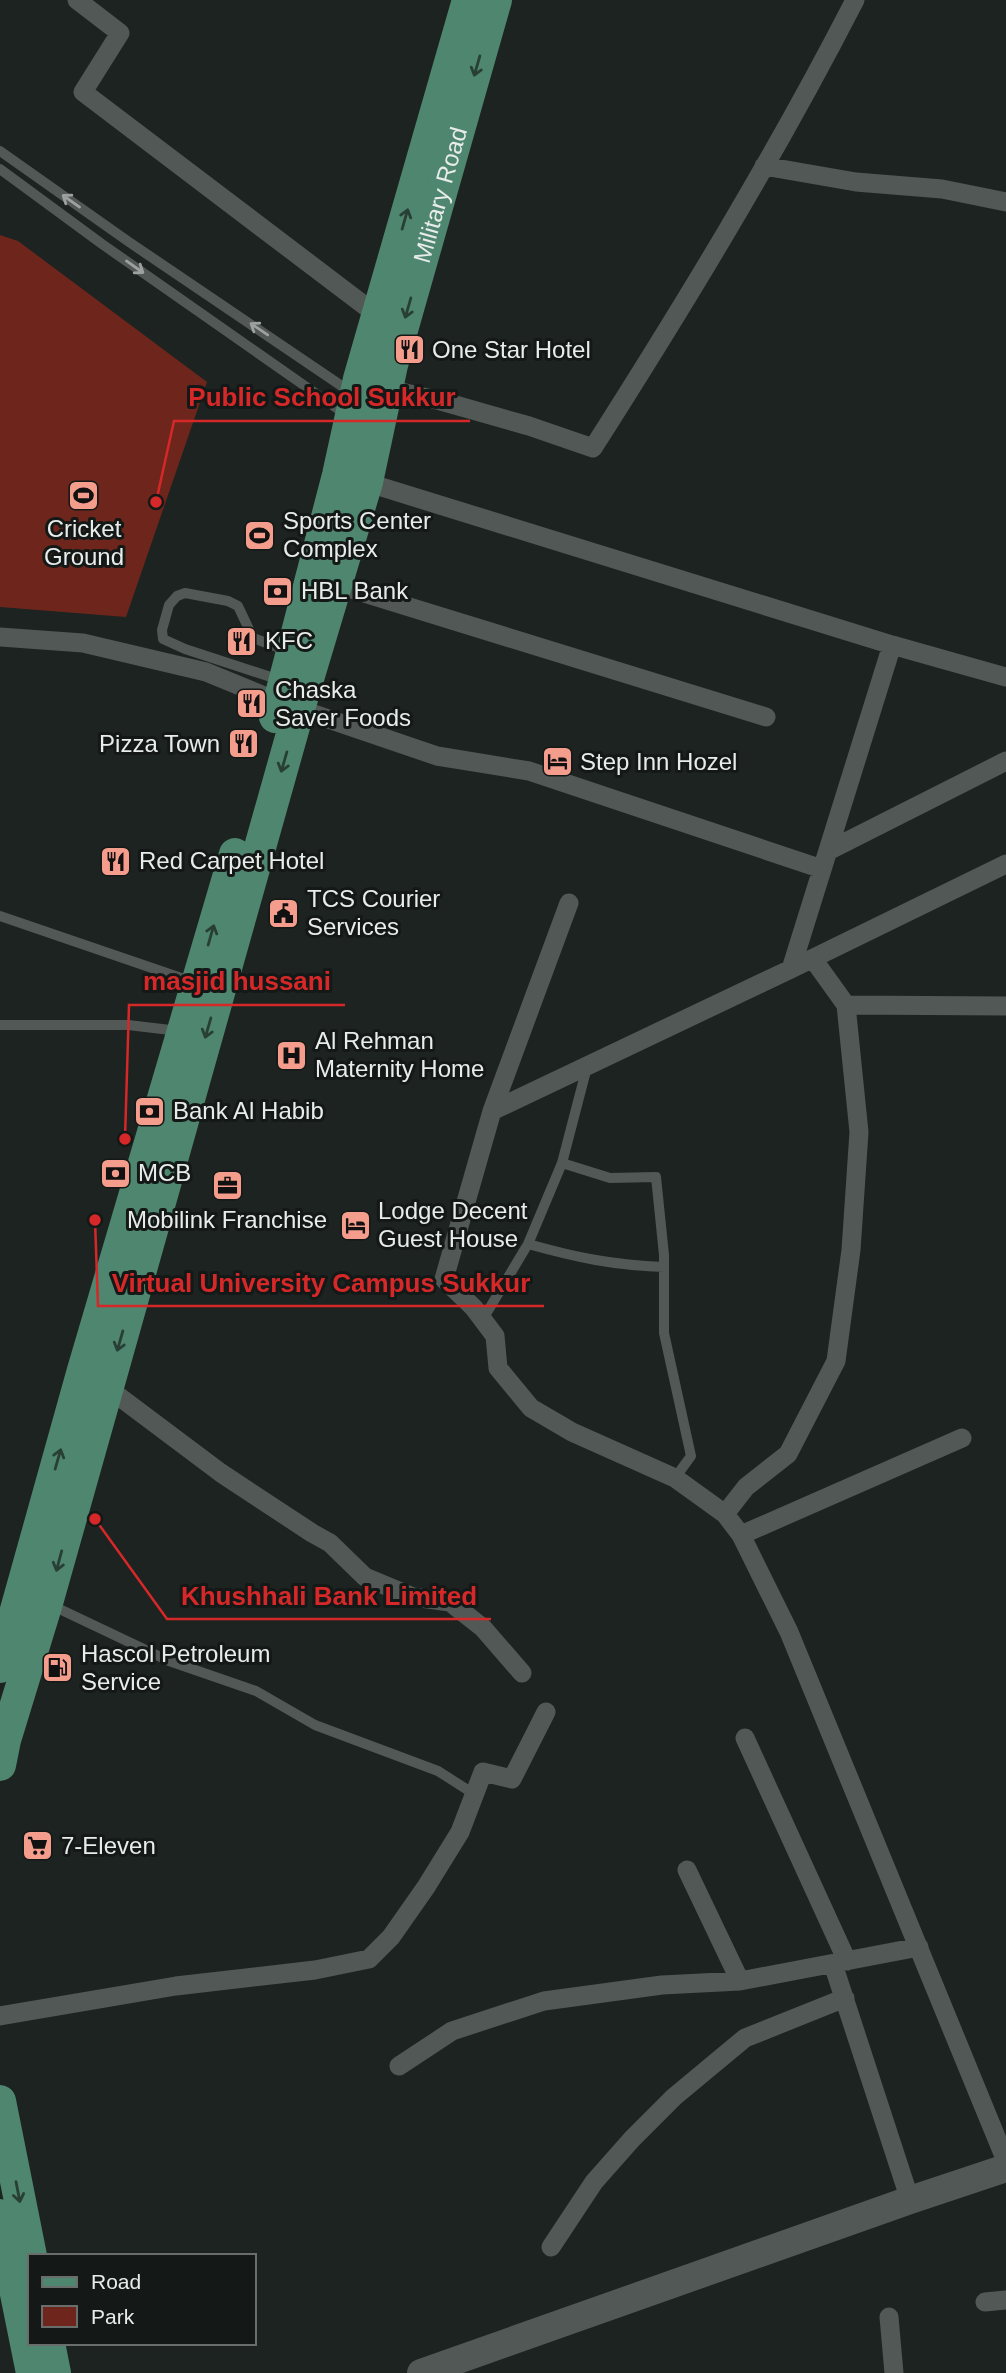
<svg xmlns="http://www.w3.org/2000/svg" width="1006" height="2373" font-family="Arial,sans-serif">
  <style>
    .green { fill: #6e261c }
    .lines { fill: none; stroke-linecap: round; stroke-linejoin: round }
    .lane { stroke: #525855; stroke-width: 10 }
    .street { stroke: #525855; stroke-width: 19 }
    .secondary { stroke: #525855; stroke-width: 28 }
    .primary { stroke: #4e866f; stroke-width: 32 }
    .oneway { stroke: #283f36 }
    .oneway2 { stroke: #9da2a0 }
    .labels { text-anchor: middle; stroke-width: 6; stroke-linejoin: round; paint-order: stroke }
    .street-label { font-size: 24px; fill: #e8ecea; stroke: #141917 }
    .poi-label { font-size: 24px; fill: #e8ecea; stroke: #141917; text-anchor: start }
    .leader { fill: none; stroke: #d62828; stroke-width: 2.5 }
    .callout-dot { fill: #d62828; stroke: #141917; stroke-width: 2.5 }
    .callout-label { font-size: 26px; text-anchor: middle; font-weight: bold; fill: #d62828; stroke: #141917; stroke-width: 6; stroke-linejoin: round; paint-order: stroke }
  </style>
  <rect width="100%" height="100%" fill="#1d2320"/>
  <path class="green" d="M0 235 18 241 207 382 126 617 0 607Z"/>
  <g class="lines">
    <path class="lane" d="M0 151 129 242 352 393
      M0 169 102 244 345 414
      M280 680 185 649 163 639 162 630 169 605 177 596 185 593 228 601 238 606 253 638 288 651
      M0 916 193 982
      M0 1025H128L179 1031
      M562 1163 610 1178 656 1177 664 1255V1333L691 1456 675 1478
      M528 1244C578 1258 613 1265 664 1267
      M483 1319 528 1244 562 1163 587 1067
      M51 1605 169 1661 256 1691 315 1725 438 1771 474 1794"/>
    <path class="street" d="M77 0 120 33 83 92 377 315
      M764 166 856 182 942 189 1006 202
      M379 387 441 401 529 426 593 448C686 302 776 154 855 0
      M359 480 892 645 1006 677
      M338 585 766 717
      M0 637 83 643 206 672 279 702
      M299 709 437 756 529 771 822 869
      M828 851 1006 761
      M569 903 492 1111 444 1279 474 1308 495 1336 498 1368 531 1408 572 1432 675 1478 725 1514 741 1535 789 1632 1006 2161
      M791 969 892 645
      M846 1005 1006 1006
      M492 1111 791 969 1006 864
      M101 1383 221 1473 312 1533 330 1543 365 1577 413 1597 450 1602 483 1628 522 1673
      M725 1514 746 1487 788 1454 836 1361 851 1250 859 1132 846 1005 813 959
      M741 1535 962 1438
      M745 1738 847 1961
      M687 1870 740 1981
      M833 1964 910 2200
      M0 2016 176 1986 315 1970 369 1959 391 1937 426 1887 460 1832 483 1772 512 1779 546 1712
      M399 2066 452 2031 544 2001 662 1985 740 1981 919 1947
      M551 2247 594 2182 632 2139 674 2097 745 2038 845 1998
      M985 2302 1006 2300
      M889 2317 894 2373"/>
    <path class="secondary" d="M421 2373 910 2200 1006 2168"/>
    <g class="primary">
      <path d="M275 717 338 475 359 379 468 0"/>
      <path d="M0 1667 83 1370 235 854"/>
      <path id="s1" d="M0 1765 5 1740 47 1603 299 709 367 482 392 365 496 0"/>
      <path d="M0 2101 31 2256"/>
      <path d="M0 2215 32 2373"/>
      <path d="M49 2343 55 2373"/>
    </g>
  </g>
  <defs><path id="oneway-shaft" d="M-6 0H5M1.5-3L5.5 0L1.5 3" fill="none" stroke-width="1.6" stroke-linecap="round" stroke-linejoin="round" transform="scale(1.75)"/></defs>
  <g class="oneway">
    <use href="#oneway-shaft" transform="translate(477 66) rotate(106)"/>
    <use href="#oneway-shaft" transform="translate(405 219) rotate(-74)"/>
    <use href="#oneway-shaft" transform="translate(408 308) rotate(106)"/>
    <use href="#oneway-shaft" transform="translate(284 762) rotate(106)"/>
    <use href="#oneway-shaft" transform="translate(211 935) rotate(-74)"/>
    <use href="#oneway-shaft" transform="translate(208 1028) rotate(106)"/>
    <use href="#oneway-shaft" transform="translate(120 1341) rotate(106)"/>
    <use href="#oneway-shaft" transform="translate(58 1459) rotate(-74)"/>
    <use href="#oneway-shaft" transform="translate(59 1561) rotate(105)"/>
    <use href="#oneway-shaft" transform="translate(18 2192) rotate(79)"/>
  </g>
  <g class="oneway2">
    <use href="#oneway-shaft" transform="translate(71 201) rotate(-145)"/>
    <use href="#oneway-shaft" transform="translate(135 267) rotate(35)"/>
    <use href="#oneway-shaft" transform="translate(259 329) rotate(-146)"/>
  </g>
  <defs>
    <symbol id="restaurant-square" viewBox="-11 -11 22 22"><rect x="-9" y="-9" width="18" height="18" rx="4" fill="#f59d8d" stroke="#141917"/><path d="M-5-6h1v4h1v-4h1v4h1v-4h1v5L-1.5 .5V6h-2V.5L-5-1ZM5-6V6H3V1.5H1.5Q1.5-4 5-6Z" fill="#111"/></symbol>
    <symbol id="stadium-square" viewBox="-11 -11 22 22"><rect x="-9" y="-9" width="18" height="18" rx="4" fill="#f59d8d" stroke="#141917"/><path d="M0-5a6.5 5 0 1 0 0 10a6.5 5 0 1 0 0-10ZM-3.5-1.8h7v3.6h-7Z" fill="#111"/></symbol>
    <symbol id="bank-square" viewBox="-11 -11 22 22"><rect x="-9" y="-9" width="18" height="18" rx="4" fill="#f59d8d" stroke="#141917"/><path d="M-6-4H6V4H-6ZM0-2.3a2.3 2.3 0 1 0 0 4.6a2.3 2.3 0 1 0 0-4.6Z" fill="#111"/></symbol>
    <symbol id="hotel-square" viewBox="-11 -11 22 22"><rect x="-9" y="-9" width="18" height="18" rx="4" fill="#f59d8d" stroke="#141917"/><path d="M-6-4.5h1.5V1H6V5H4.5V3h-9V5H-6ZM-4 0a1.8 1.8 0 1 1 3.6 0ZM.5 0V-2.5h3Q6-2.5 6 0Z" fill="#111"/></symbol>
    <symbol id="civic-square" viewBox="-11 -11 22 22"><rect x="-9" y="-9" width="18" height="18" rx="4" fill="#f59d8d" stroke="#141917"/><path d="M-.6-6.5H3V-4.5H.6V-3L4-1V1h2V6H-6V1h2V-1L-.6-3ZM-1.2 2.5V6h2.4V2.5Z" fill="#111"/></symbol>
    <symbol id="hospital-square" viewBox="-11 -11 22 22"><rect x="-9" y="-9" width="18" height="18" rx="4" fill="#f59d8d" stroke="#141917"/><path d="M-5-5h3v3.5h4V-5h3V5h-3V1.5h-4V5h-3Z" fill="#111"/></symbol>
    <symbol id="office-square" viewBox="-11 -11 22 22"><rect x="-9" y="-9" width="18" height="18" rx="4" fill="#f59d8d" stroke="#141917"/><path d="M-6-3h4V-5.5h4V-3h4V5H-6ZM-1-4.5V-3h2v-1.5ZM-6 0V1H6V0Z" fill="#111"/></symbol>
    <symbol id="fuel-square" viewBox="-11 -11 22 22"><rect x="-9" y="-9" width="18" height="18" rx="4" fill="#f59d8d" stroke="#141917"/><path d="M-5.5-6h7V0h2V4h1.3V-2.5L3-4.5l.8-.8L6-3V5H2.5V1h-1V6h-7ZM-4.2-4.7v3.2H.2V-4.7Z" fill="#111"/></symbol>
    <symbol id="supermarket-square" viewBox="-11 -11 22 22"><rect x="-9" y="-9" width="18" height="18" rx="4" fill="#f59d8d" stroke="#141917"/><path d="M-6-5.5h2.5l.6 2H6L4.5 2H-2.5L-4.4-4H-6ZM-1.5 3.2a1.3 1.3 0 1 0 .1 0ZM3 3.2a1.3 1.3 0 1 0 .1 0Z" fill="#111"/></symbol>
  </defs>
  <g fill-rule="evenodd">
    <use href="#restaurant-square" x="392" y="332" width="35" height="35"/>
    <use href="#stadium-square" x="66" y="478" width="35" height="35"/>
    <use href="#stadium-square" x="242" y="518" width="35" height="35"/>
    <use href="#bank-square" x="260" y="574" width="35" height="35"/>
    <use href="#restaurant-square" x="224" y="624" width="35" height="35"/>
    <use href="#restaurant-square" x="234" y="686" width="35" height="35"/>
    <use href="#restaurant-square" x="226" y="726" width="35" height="35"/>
    <use href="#hotel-square" x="540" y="744" width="35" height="35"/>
    <use href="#restaurant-square" x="98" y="844" width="35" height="35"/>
    <use href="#civic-square" x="266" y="896" width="35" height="35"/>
    <use href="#hospital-square" x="274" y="1038" width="35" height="35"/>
    <use href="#bank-square" x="132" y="1094" width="35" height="35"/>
    <use href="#bank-square" x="98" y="1156" width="35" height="35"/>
    <use href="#office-square" x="210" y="1168" width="35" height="35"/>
    <use href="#hotel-square" x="338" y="1208" width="35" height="35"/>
    <use href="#fuel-square" x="40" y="1650" width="35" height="35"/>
    <use href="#supermarket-square" x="20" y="1828" width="35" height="35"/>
  </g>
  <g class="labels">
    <g class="street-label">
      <text dy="8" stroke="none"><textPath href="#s1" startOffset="1631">Military Road</textPath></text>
    </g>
    <g class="poi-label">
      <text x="432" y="358">One Star Hotel</text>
      <text x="283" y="529">Sports Center<tspan x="283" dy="28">Complex</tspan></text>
      <text x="84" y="537" text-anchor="middle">Cricket<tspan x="84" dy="28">Ground</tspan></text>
      <text x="301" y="599">HBL Bank</text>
      <text x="265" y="649">KFC</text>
      <text x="275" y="698">Chaska<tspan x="275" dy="28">Saver Foods</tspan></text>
      <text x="220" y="752" text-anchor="end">Pizza Town</text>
      <text x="580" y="770">Step Inn Hozel</text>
      <text x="139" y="869">Red Carpet Hotel</text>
      <text x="307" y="907">TCS Courier<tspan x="307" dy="28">Services</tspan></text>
      <text x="315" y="1049">Al Rehman<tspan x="315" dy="28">Maternity Home</tspan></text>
      <text x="173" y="1119">Bank Al Habib</text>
      <text x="138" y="1181">MCB</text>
      <text x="378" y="1219">Lodge Decent<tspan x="378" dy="28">Guest House</tspan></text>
      <text x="227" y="1228" text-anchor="middle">Mobilink Franchise</text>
      <text x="81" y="1662">Hascol Petroleum<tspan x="81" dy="28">Service</tspan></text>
      <text x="61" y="1854">7-Eleven</text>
    </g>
  </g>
  <path class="leader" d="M156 502L174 421H470M125 1139L129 1005H345M95 1220L98 1306H544M95 1519L167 1619H491"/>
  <g class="callout-dot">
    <circle cx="156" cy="502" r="7"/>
    <circle cx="125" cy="1139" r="7"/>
    <circle cx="95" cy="1220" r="7"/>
    <circle cx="95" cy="1519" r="7"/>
  </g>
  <g class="callout-label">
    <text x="322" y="406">Public School Sukkur</text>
    <text x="237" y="990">masjid hussani</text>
    <text x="321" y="1292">Virtual University Campus Sukkur</text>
    <text x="329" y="1605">Khushhali Bank Limited</text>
  </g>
  <rect x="28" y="2254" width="228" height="91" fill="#141917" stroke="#696d6b" stroke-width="2"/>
  <rect x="42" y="2277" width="35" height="10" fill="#4e866f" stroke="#696d6b" stroke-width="2"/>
  <text x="91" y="2289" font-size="21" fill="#e8ecea">Road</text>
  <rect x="42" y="2306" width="35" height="21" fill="#6e261c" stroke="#696d6b" stroke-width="2"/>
  <text x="91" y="2324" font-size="21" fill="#e8ecea">Park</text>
</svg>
